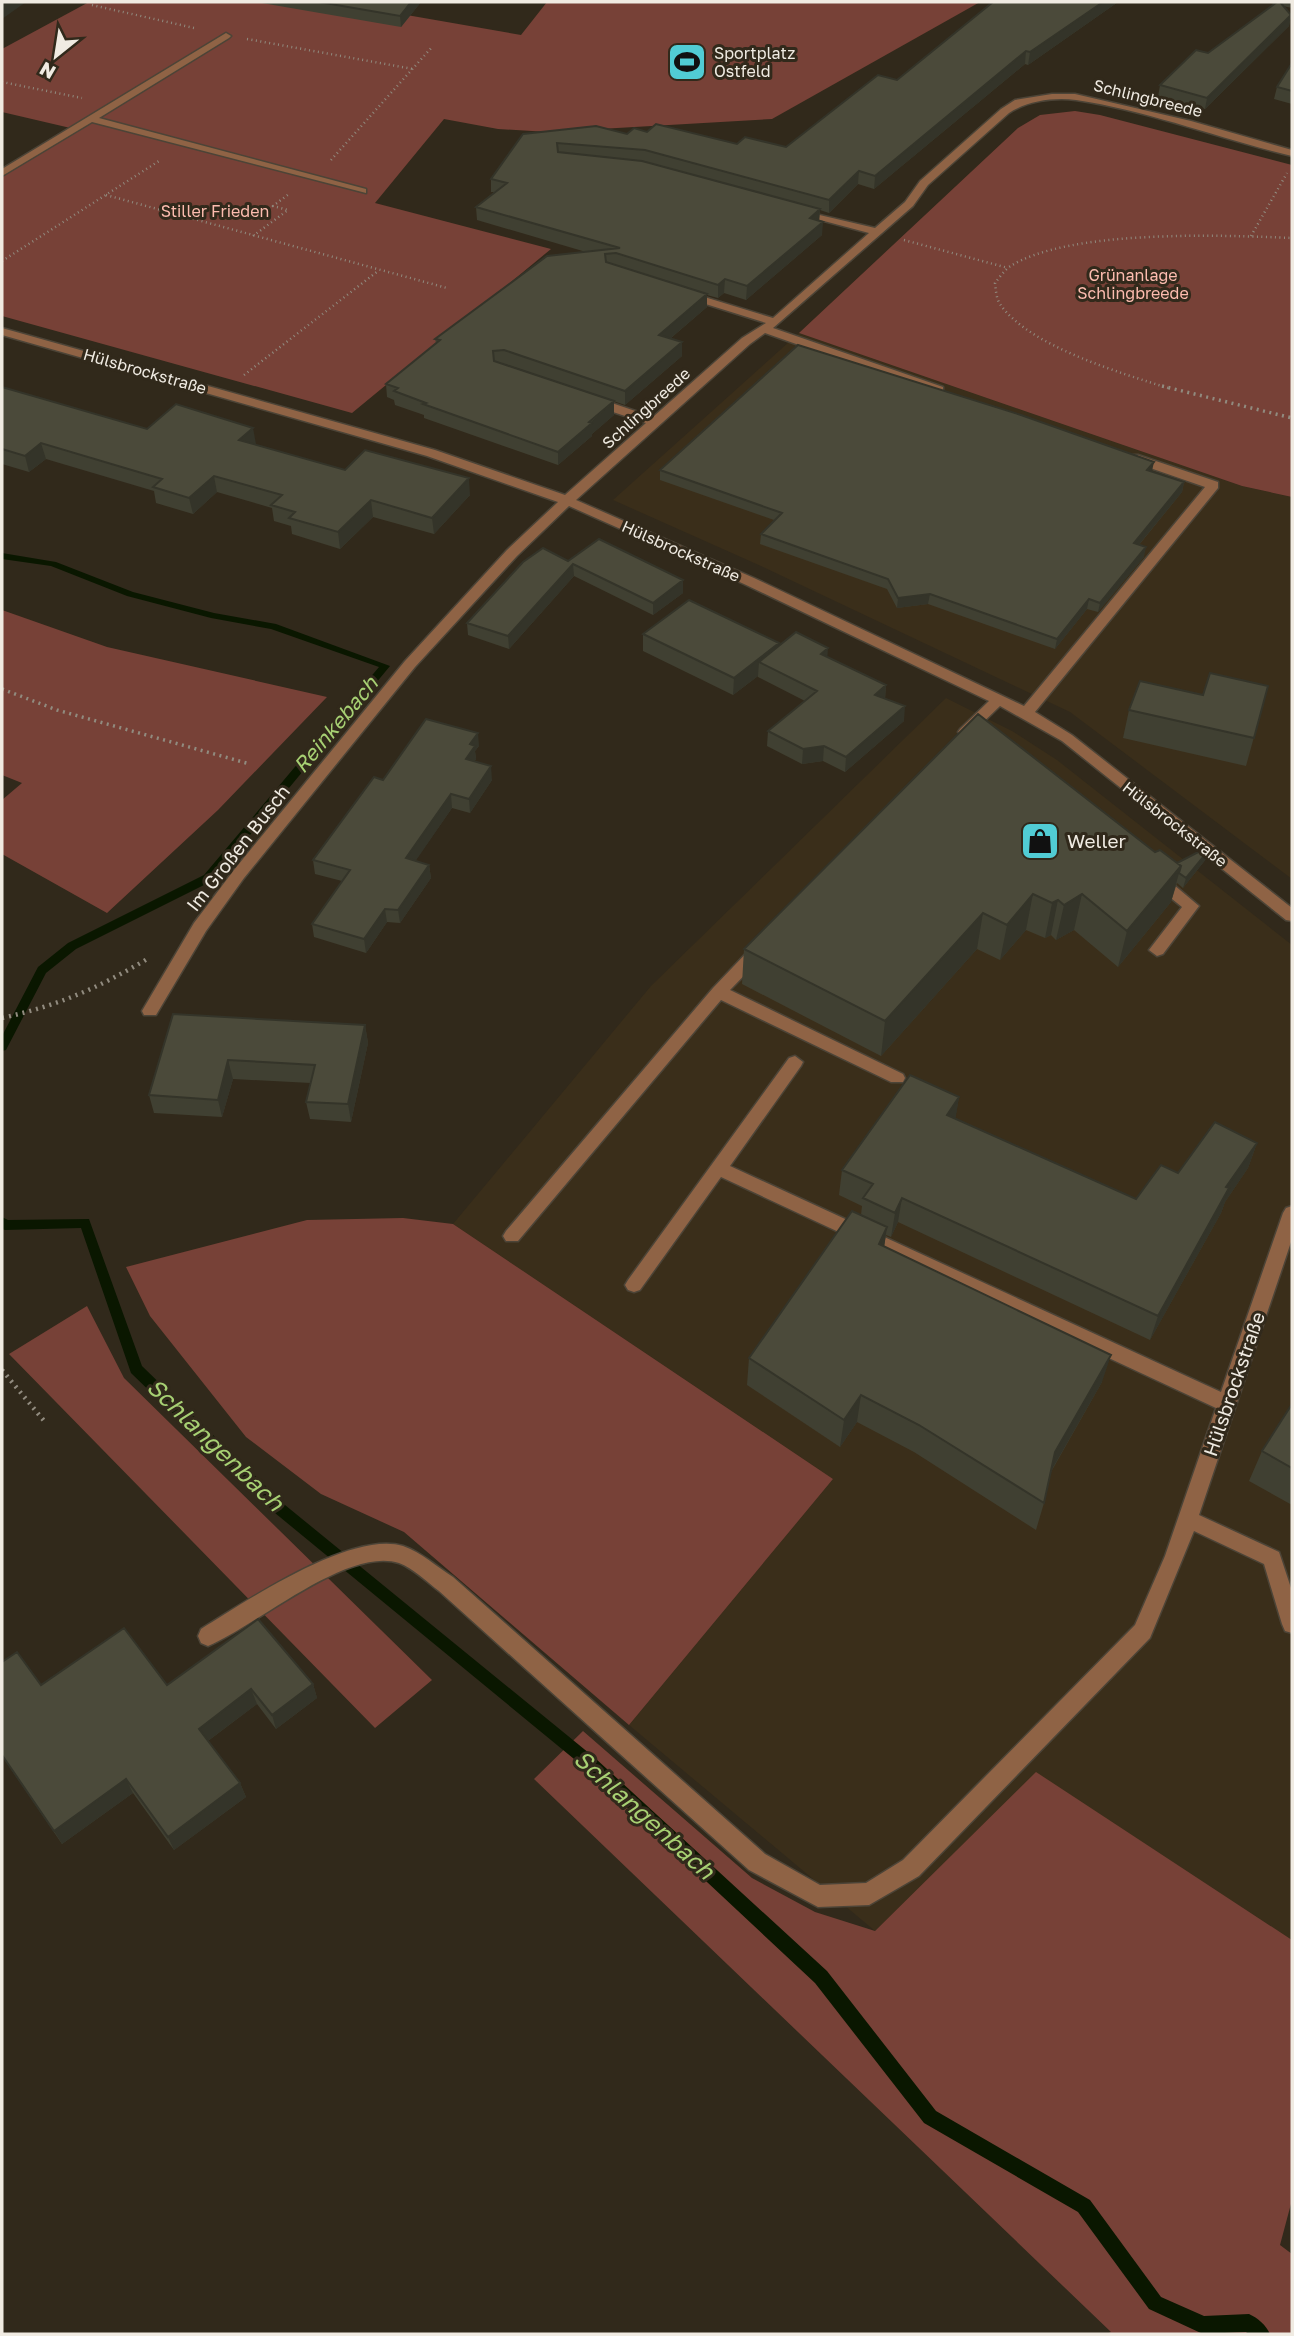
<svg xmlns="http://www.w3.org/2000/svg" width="1294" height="2336" font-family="'Golos Text',sans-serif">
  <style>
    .built { fill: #3a2e1a }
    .green { fill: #774137 }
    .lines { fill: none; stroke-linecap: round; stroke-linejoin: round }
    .stream { fill: #0a1700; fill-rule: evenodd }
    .minor-casing { stroke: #4c4437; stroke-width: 3 }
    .path-far2 { stroke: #918b7f; stroke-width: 2.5; stroke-dasharray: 1 3.5; stroke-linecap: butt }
    .path-far1 { stroke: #918b7f; stroke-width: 3.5; stroke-dasharray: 2 4.5; stroke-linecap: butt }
    .path { stroke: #918b7f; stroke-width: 4.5; stroke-dasharray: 2 5; stroke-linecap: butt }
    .minor { fill: #8f6345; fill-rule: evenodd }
    .wall { fill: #404032 }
    .shaded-wall { fill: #343429 }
    .building { fill: #4b4a3a; stroke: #343429; stroke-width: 2 }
    .labels { text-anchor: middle; stroke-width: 6; stroke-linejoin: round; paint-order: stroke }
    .far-poi-label { font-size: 16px; fill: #f0ebe2; stroke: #31291b; text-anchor: start }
    .far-street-label { font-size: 16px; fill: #f0ebe2; stroke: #31291b }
    .far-park-label { font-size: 16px; fill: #fdbcaf; stroke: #31291b }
    .poi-label { font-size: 19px; fill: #f0ebe2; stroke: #31291b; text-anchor: start }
    .street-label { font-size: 19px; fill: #f0ebe2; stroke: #31291b }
    .water-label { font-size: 21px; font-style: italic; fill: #a7d073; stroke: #31291b }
    .near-water-label { font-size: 24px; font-style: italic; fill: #a7d073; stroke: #31291b }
  </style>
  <rect width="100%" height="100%" fill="#31291b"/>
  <path class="built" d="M799 333 1242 486 1292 497V879L1070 712 761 566 613 500Z
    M946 698 1012 731 1057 760 1292 945V1940L1036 1773 875 1931 629 1725 833 1479 453 1224 651 986Z"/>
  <path class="green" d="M89 2H332L521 35 547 2H980L772 119 548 132 498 129 444 119 375 203 551 249 352 413 2 316V177L79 130 2 112V49Z
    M1075 111 1100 115 1292 165V497L1242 486 799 333 1018 128 1040 115Z
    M2 610 107 647 327 697 218 810 107 913 2 854V800L22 783 2 775Z
    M403 1218 453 1224 833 1479 629 1725 404 1532 321 1494 246 1437 150 1316 126 1267 307 1220Z
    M87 1306 124 1378 432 1680 375 1728 9 1354Z
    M583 1731 752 1878 815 1912 875 1931 1036 1772 1292 1940V2200L1280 2245 1292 2254V2334H1106L1111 2332 534 1779Z"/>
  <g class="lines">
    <path class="stream" d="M2 553 56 562 133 592 214 613 276 624 390 666 212 881 76 949 46 973 6 1050 2 1051V1036L38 967 68 943 204 875 379 667 271 629 211 618 127 596 51 566 2 559Z
      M2 1217 8 1220 89 1219 142 1366 285 1505 595 1758 827 1971 936 2111 1090 2200 1161 2297 1204 2316 1249 2314C1258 2318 1266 2325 1270 2334H1248L1246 2332 1203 2334 1149 2309 1078 2212 924 2123 815 1983 585 1768 275 1513 131 1373 81 1228 5 1230 2 1229Z"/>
    <defs>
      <path id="minor" d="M226 33 231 36 229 38 99 118 366 189V193L92 122 2 176V169Z
        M1052 94H1075L1191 121 1292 150V156C1220 139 1150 111 1076 100 1054 97 1027 101 1009 113L928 185 913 206 773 328 943 387V393H935L765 333 750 344 576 500 754 578 1024 706 1205 487 1130 461V455H1138L1218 482V488L1035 712 1072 735 1292 908V921L1286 920 1062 741 1000 706 970 735H960L958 732 960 729 989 701 744 584 569 506 517 556 415 667 244 878 206 931 156 1015H144L142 1011 194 923 234 870 405 661 507 550 558 502 427 456 2 335V328L435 450 565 495 646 423 589 404V398H597L653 417 742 338 766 323 680 296V292H688L773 318 869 233 794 213V209L875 228 905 202 920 181 1001 109 1015 100Z
        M1156 873 1161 874 1199 906 1163 954 1157 956 1149 950 1182 907 1151 882 1148 878 1151 874Z
        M758 945 764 947 766 951 764 955 730 990 903 1074 905 1078 903 1082H891L721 1000 518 1241H506L503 1236 506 1231 713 988 752 947Z
        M795 1056 803 1062 801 1066 730 1166 1221 1392 1283 1213 1286 1208 1292 1206V1239L1199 1515 1279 1552 1292 1591V1633L1285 1631 1282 1624 1264 1564 1194 1531 1150 1638 919 1876 869 1905 818 1907 749 1870 439 1591C427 1582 413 1568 399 1563 347 1546 255 1627 208 1646L201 1643 198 1636 201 1629C245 1602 351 1530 403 1546 421 1552 437 1567 453 1577L765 1854 820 1885 866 1883 903 1860 1135 1625 1165 1556 1216 1408 721 1177 640 1290 634 1292 628 1290 625 1285 628 1280 789 1058Z"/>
    </defs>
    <use href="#minor" class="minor-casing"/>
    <path class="path-far2" d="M92 5 194 28
      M247 39 413 69
      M2 82 82 98
      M331 160 433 46
      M106 195 447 288
      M253 236 288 210 273 206 289 194
      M1251 236 1287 173
      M904 240 1008 268
      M2 261 159 161
      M244 375 378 271
      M1168 388C1121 373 1028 346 1000 304 996 298 996 290 995 283 999 278 1004 271 1009 267 1067 229 1223 235 1292 238"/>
    <path class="path-far1" d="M1162 386 1292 418
      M2 689 57 710 250 764"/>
    <path class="path" d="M2 1018C60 1005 98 988 149 958
      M2 1370 45 1422"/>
    <use href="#minor" class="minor"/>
  </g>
  <path class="wall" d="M256 2H421L401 27Z
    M1118 2 1028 65 1025 64 874 189 858 184 829 213 820 210 819 221 822 235 746 300 724 293 718 298 707 295V307L671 338 682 342V356L625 405 505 364H502L614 415 592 434V436L558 465 424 418V415L395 405 394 400 387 397 386 384 436 343 435 339 586 252 477 220 476 207 494 192H491V179L523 134H627L647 132 737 144 786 147 897 80Z
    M1267 2H1292V8L1283 6 1291 15 1289 26 1205 109 1158 97 1160 85 1208 53 1275 4Z
    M1292 63V104L1274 99 1277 87Z
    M2 387 147 429 256 444 255 445 345 470 470 495 434 534 373 517 340 549 292 534 291 526 274 521 272 508 217 492 193 514 156 503 154 491 46 459 29 472 2 464Z
    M660 470 1152 471 1184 482 1182 492 1139 545 1144 557 1098 612 1087 609 1055 649 928 604 897 608 887 589 760 544 761 534 774 520 660 480Z
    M568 561 683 593 653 615 574 576 509 649 468 635 467 623Z
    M643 634 779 646 827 657 886 685 885 699 904 721 845 772 823 761 802 764 767 746 768 731 805 701 758 677V676L733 695 643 651Z
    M1268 686 1246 766 1123 738 1129 710 1203 695Z
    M479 746 475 751 476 759 474 762 492 780 470 813 452 808 415 861 429 865 431 878 400 923 387 922 366 953 314 937 312 924 342 881 315 874 313 860 383 780Z
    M1155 852 1177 863 1206 859 1183 888 1177 883 1171 902 1118 967 1074 930 1056 940 1051 935 1045 938 1026 930 1000 960 977 949 881 1056 742 984 744 949Z
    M173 1014 365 1025 368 1043 351 1122 310 1119 306 1102 311 1083 233 1079 222 1117 154 1113 149 1095Z
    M959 1097 955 1119 1136 1199 1178 1173 1257 1143 1248 1168 1225 1202 1221 1213 1150 1340 898 1222 891 1237 886 1235 884 1246 1102 1382 1051 1472 1044 1503 1036 1530 914 1452 857 1422 840 1447 747 1385 749 1358 861 1215 862 1206 839 1195 842 1170Z
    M1292 1404V1505L1249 1481 1262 1451Z
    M2 1662 41 1685 313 1684 317 1698 276 1729 257 1704 208 1741 240 1783 246 1797 174 1850 133 1793 62 1844 2 1756Z"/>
  <path class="shaded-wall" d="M4 2H26L2 19V3Z
    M411 2H421L401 27 400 16Z
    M1103 2H1118L1028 65 1030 52Z
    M1291 15 1289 26 1205 109 1207 98Z
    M1026 51 1025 64 874 189 875 176Z
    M859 171 858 184 829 213V200Z
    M820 209 819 222 810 218Z
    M823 222 822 235 746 300 747 286Z
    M725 279 724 293 718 298V285Z
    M707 294V307L659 348V335Z
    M682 342V356L625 405V391Z
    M614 401V415L592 434V436L558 465V452Z
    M253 428 256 444 242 456 239 440Z
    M41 443 46 459 29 472 25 456Z
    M1154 462 1152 471 1145 480 1147 470Z
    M214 476 217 492 193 514 189 498Z
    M469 478 470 495 434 534 432 518Z
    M1184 482 1182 492 1132 553 1134 543Z
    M371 500 373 517 340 549 338 532Z
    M1146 547 1144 557 1098 612 1100 603Z
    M573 564 574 576 509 649 508 636Z
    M683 580V593L653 615V603Z
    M930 594 928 604 897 608 898 598Z
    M1089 599 1087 609 1055 649 1057 639Z
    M779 643 778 660 759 662 758 676 733 695 734 678Z
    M828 648 827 663 821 654Z
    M886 685 885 700 875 695Z
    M905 706 904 721 845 772 846 757Z
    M478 733 479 746 475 751 476 759 467 773 466 759 470 744Z
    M824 746 823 761 802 764 803 749Z
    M491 766 492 780 470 813 469 799Z
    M451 794 452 808 408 872 406 858Z
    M1209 850 1206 859 1183 888 1186 878Z
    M429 865 431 878 400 923 398 910Z
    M1181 866 1171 902 1118 967 1127 931Z
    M1033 894 1026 930 1000 960 1007 925Z
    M1082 894 1074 930 1056 940 1064 905Z
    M1058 900 1051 935 1045 938 1052 903Z
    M385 909 387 922 366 953 364 939Z
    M983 913 977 949 881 1056 885 1021Z
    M365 1025 368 1043 351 1122 348 1104Z
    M228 1060 233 1079 222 1117 218 1100Z
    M959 1097 955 1122 947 1115Z
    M1257 1143 1248 1168 1225 1202 1221 1213 1150 1340 1158 1316 1226 1187Z
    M902 1198 898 1222 891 1237 895 1213Z
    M887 1227 883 1255 879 1244Z
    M1111 1355 1102 1382 1047 1478 1055 1452Z
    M861 1395 857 1422 840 1447 844 1420Z
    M313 1684 317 1698 276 1729 272 1715Z
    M251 1689 257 1704 205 1743 199 1729Z
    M126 1779 133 1793 62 1844 54 1831Z
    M240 1783 246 1797 174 1850 168 1837Z"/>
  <path class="building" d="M319 2H411L400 16Z
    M993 2H1103L1030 52 1026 51 875 176 859 171 829 200 645 150 557 143 558 152 642 161 820 209 810 218 823 222 747 286 725 279 718 285 616 253 605 254 606 262 707 294 659 335 682 342 625 391 504 350 493 351 494 361 614 401 589 422 592 423 558 452 423 404 426 403 394 391 398 388 386 384 440 340 435 339 547 256 620 248 476 207 507 183 491 179 523 134 596 126 627 134 634 128 647 132 656 124 737 144 745 137 786 147 878 75 897 80Z
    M1277 2H1280L1291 15 1207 98 1160 85 1196 50 1208 53Z
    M1292 63V91L1277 87Z
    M798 345 1021 415 1154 462 1147 470 1184 482 1134 543 1146 547 1100 603 1089 599 1057 639 930 594 898 598 888 579 761 534 782 513 660 470Z
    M2 387 147 429 176 404 253 428 239 440 345 470 365 450 469 478 432 518 371 500 338 532 289 518 295 512 271 505 282 495 214 476 189 498 153 487 162 479 41 443 25 456 2 449Z
    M599 539 683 580 653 603 573 564 508 636 467 623 523 562 543 548 568 561Z
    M689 600 779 643 734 678 643 634Z
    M796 632 828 648 821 654 886 685 875 695 905 706 846 757 824 746 803 749 768 731 817 691 759 662Z
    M1210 673 1268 686 1254 738 1129 710 1140 681 1203 695Z
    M978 714 1155 852 1160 850 1181 866 1127 931 1082 894 1064 905 1058 900 1052 903 1033 894 1007 925 983 913 885 1021 744 949Z
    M426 719 478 733 470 744 475 746 466 759 491 766 469 799 451 794 406 858 429 865 398 910 385 909 364 939 312 924 350 870 313 860 374 777 383 780Z
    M1206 848 1209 850 1186 878 1179 873 1181 866 1177 863Z
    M173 1014 365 1025 348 1104 306 1102 315 1065 228 1060 218 1100 149 1095Z
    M910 1075 959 1097 947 1115 1136 1199 1161 1165 1178 1173 1215 1122 1257 1143 1226 1187 1229 1188 1158 1316 902 1198 895 1213 863 1198 873 1184 842 1170Z
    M852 1211 887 1227 879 1244 1111 1355 1055 1452 1044 1503 919 1425 861 1395 844 1420 749 1358Z
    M1292 1404V1468L1262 1451Z
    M258 1619 313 1684 272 1715 251 1689 199 1729 240 1783 168 1837 126 1779 54 1831 2 1755V1662L17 1652 41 1685 124 1628 167 1685Z"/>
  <defs>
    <symbol id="stadium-square" viewBox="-11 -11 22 22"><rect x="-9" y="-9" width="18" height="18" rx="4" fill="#51ccd4" stroke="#31291b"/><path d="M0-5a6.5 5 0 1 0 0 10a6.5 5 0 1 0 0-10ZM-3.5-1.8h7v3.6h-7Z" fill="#111"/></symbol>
    <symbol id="shop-square" viewBox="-11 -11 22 22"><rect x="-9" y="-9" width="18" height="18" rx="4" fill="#51ccd4" stroke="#31291b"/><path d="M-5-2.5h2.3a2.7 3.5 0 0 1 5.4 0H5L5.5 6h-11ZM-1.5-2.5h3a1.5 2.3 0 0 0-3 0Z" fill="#111"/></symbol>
  </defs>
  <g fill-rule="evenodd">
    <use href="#stadium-square" x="665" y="40" width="44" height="44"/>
    <use href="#shop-square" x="1018" y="819" width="44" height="44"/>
  </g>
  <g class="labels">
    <g class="far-poi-label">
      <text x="714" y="59">Sportplatz<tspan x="714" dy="18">Ostfeld</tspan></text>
    </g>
    <g class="far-street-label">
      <text transform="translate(1148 98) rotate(14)" y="6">Schlingbreede</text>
      <text transform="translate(145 371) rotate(16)" y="6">Hülsbrockstraße</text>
      <text transform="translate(646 408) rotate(-42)" y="6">Schlingbreede</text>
      <text transform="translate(681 551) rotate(24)" y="6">Hülsbrockstraße</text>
      <text transform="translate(1175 824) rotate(38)" y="6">Hülsbrockstraße</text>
    </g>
    <g class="far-park-label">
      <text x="215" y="217">Stiller Frieden</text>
      <text x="1133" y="281">Grünanlage<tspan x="1133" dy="18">Schlingbreede</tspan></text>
    </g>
    <g class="poi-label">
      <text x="1067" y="848">Weller</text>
    </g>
    <g class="street-label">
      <text transform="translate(238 848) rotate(-52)" y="7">Im Großen Busch</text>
      <text transform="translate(1234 1384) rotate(-71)" y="7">Hülsbrockstraße</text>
    </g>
    <g class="water-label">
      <text transform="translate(336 725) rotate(-50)" y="7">Reinkebach</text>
    </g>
    <g class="near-water-label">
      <text transform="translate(215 1445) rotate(44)" y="8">Schlangenbach</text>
      <text transform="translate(644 1815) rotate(42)" y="8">Schlangenbach</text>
    </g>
  </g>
  <rect width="1294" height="2336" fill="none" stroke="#f0ebe2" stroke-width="7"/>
  <g transform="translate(56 56) rotate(210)" stroke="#31291b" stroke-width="5" paint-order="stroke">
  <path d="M0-5L12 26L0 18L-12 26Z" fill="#f0ebe2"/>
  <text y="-10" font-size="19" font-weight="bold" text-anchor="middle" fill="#f0ebe2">N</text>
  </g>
</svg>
